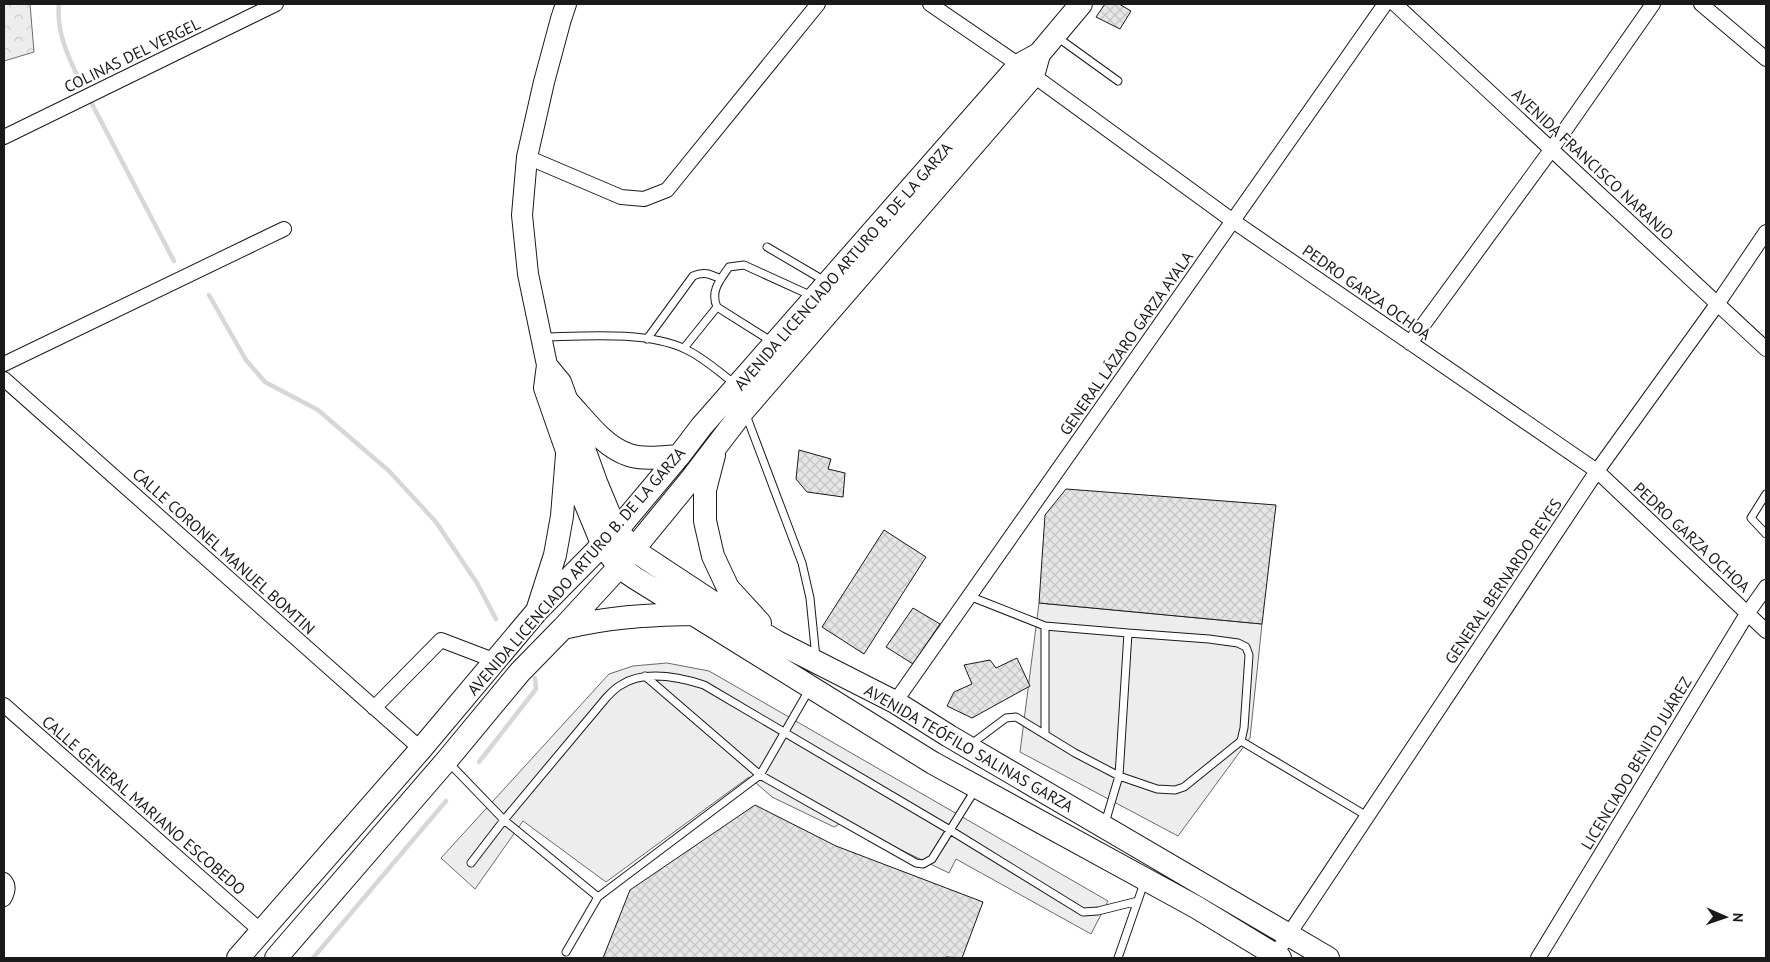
<svg xmlns="http://www.w3.org/2000/svg" width="1770" height="962" font-family="'PT Sans',sans-serif">
  <style>
    .built { fill: #ededed; stroke: #6a6a6a }
    .park { fill: url(#park-crowns); stroke: #6a6a6a }
    .lines { fill: none; stroke-linecap: round; stroke-linejoin: round }
    .stream { stroke: #d7d7d7; stroke-width: 4.5 }
    .building { fill: url(#building-cross-hatch); stroke: #1a1a1a }
    .lane-casing { stroke: #1a1a1a; stroke-width: 9 }
    .street-casing { stroke: #1a1a1a; stroke-width: 16 }
    .secondary-casing { stroke: #1a1a1a; stroke-width: 22 }
    .primary-casing { stroke: #1a1a1a; stroke-width: 24 }
    .lane { stroke: #fff; stroke-width: 7 }
    .street { stroke: #fff; stroke-width: 14 }
    .secondary { stroke: #fff; stroke-width: 20 }
    .primary { stroke: #fff; stroke-width: 22 }
    .labels { text-anchor: middle; stroke-width: 4; stroke-linejoin: round; paint-order: stroke }
    .street-label { font-size: 16px; fill: #1a1a1a; stroke: #fff }
  </style>
  <defs>
    <pattern id="park-crowns" width="20" height="18" patternUnits="userSpaceOnUse" patternTransform="scale(1.25)"><rect width="20" height="18" fill="#ededed"/><path d="M2 6a3 3 0 1 1 6 0M12 15a3 3 0 1 1 6 0" fill="none" stroke="#cbcbcb"/></pattern>
    <pattern id="building-cross-hatch" width="8" height="8" patternUnits="userSpaceOnUse" patternTransform="scale(1.25)"><rect width="8" height="8" fill="#e6e6e6"/><path d="M0 0l8 8M0 8l8-8" fill="none" stroke="#c5c5c5"/></pattern>
  </defs>
  <rect width="100%" height="100%" fill="#fff"/>
  <path class="built" d="M1039 603 1262 624 1250 738 1178 836 1020 752Z
    M667 663 709 671 1108 901 1091 934 956 859 949 873 843 822 834 827 772 797 749 777 606 882 523 821 475 889 441 858 609 674 633 666Z"/>
  <path class="park" d="M4 4H30L34 52 4 61Z"/>
  <g class="lines">
    <path class="stream" d="M59 4C56 31 68 57 80 81
      M92 104 174 261
      M209 295 246 360 265 382 318 410 389 471 436 522 477 583 496 619
      M479 762 536 689 535 678
      M313 958 446 801"/>
  </g>
  <path class="building" d="M1105 4H1119L1131 11 1120 29 1096 17Z
    M799 450 831 459 828 469 845 473 843 497 807 492 796 479Z
    M1066 489 1276 505 1262 624 1039 603 1045 515Z
    M884 530 926 557 864 654 822 627Z
    M913 608 940 624 913 664 886 647Z
    M1017 658 1030 686 972 718 947 706 954 692 972 684 964 665 990 660 996 668Z
    M755 805 836 846 983 902 962 958 946 957 945 958H603L630 890Z"/>
  <g class="lines">
    <defs>
      <path id="lane" d="M1057 37 1118 81
        M767 247 825 281
        M717 307 771 341
        M544 337C585 336 647 331 685 349 703 357 719 372 735 384
        M647 339 693 276C704 271 710 274 721 279
        M684 348 717 307C710 291 720 280 729 267L744 265 812 296
        M746 415 802 563 810 598 816 658
        M1766 494 1751 518 1766 534
        M969 596 1045 626
        M645 676 760 775 916 863 923 864 932 859 975 790
        M1045 733V626L1128 633
        M1241 741 1367 816
        M970 745 1006 718 1016 717 1075 753 1119 776 1157 789 1175 790 1184 787 1241 741 1244 728 1249 655 1246 647 1238 643 1209 639 1128 633 1119 776 1105 823
        M449 763 504 820 598 897
        M471 863 504 820 606 698C611 693 615 688 621 685 644 670 679 677 704 685L950 830 1083 912 1098 911 1138 901
        M566 952 598 897 760 775 809 690
        M1118 958 1144 883"/>
      <path id="street" d="M930 4 1019 65 1233 221 1597 471 1766 631
        M1395 4 1766 349
        M1701 4 1766 59
        M4 137 276 4
        M527 157 621 197 644 199 667 190 818 4
        M1410 343 1551 150 1653 4
        M4 364 284 229
        M4 379 421 749
        M895 702 1385 4
        M4 705 261 931
        M374 708 441 640 496 661
        M4 880C10 886 8 892 4 899
        M1275 955 1597 471 1718 303 1766 232
        M1538 958 1747 614 1766 587"/>
      <path id="secondary" d="M566 4 561 19 544 82 527 157 522 215 528 274 547 365 544 388 583 500 602 546
        M547 365 561 382 597 482 617 530"/>
      <path id="primary" d="M568 402C586 421 604 447 629 455 645 460 663 457 679 456
        M714 455 705 490V521L713 556 728 588 760 623
        M624 538 632 549 729 613 777 642 895 702 949 736 1328 958
        M610 555 619 567 635 578 933 763 1196 907 1280 958
        M538 608 555 555 562 516 567 455
        M563 628C609 617 645 615 692 614
        M238 958 421 749 537 611 617 530 679 456 701 427 1019 65 1039 54 1081 4
        M276 958 447 760 520 672 563 628 619 567 692 478 744 410 1033 76 1039 54"/>
    </defs>
    <use href="#lane" class="lane-casing"/>
    <use href="#street" class="street-casing"/>
    <use href="#secondary" class="secondary-casing"/>
    <use href="#primary" class="primary-casing"/>
    <use href="#lane" class="lane"/>
    <use href="#street" class="street"/>
    <use href="#secondary" class="secondary"/>
    <use href="#primary" class="primary"/>
  </g>
  <g class="labels">
    <g class="street-label">
      <text transform="translate(132 55) rotate(-26)" y="6">COLINAS DEL VERGEL</text>
      <text transform="translate(1593 164) rotate(43)" y="6">AVENIDA FRANCISCO NARANJO</text>
      <text transform="translate(843 266) rotate(-49)" y="6">AVENIDA LICENCIADO ARTURO B. DE LA GARZA</text>
      <text transform="translate(1367 292) rotate(35)" y="6">PEDRO GARZA OCHOA</text>
      <text transform="translate(1126 343) rotate(-55)" y="6">GENERAL LÁZARO GARZA AYALA</text>
      <text transform="translate(1692 537) rotate(43)" y="6">PEDRO GARZA OCHOA</text>
      <text transform="translate(224 551) rotate(42)" y="6">CALLE CORONEL MANUEL BOMTIN</text>
      <text transform="translate(576 571) rotate(-49)" y="6">AVENIDA LICENCIADO ARTURO B. DE LA GARZA</text>
      <text transform="translate(1503 581) rotate(-56)" y="6">GENERAL BERNARDO REYES</text>
      <text transform="translate(969 748) rotate(30)" y="6">AVENIDA TEÓFILO SALINAS GARZA</text>
      <text transform="translate(1636 763) rotate(-59)" y="6">LICENCIADO BENITO JUÁREZ</text>
      <text transform="translate(144 805) rotate(41)" y="6">CALLE GENERAL MARIANO ESCOBEDO</text>
    </g>
  </g>
  <rect width="1770" height="962" fill="none" stroke="#1a1a1a" stroke-width="10"/>
  <g transform="translate(1725 917) rotate(92)" stroke="#ffffff" stroke-width="4" paint-order="stroke">
  <path d="M0-4L9 19L0 12L-9 19Z" fill="#1a1a1a"/>
  <text y="-8" font-size="14" font-weight="bold" text-anchor="middle" fill="#1a1a1a">N</text>
  </g>
</svg>
